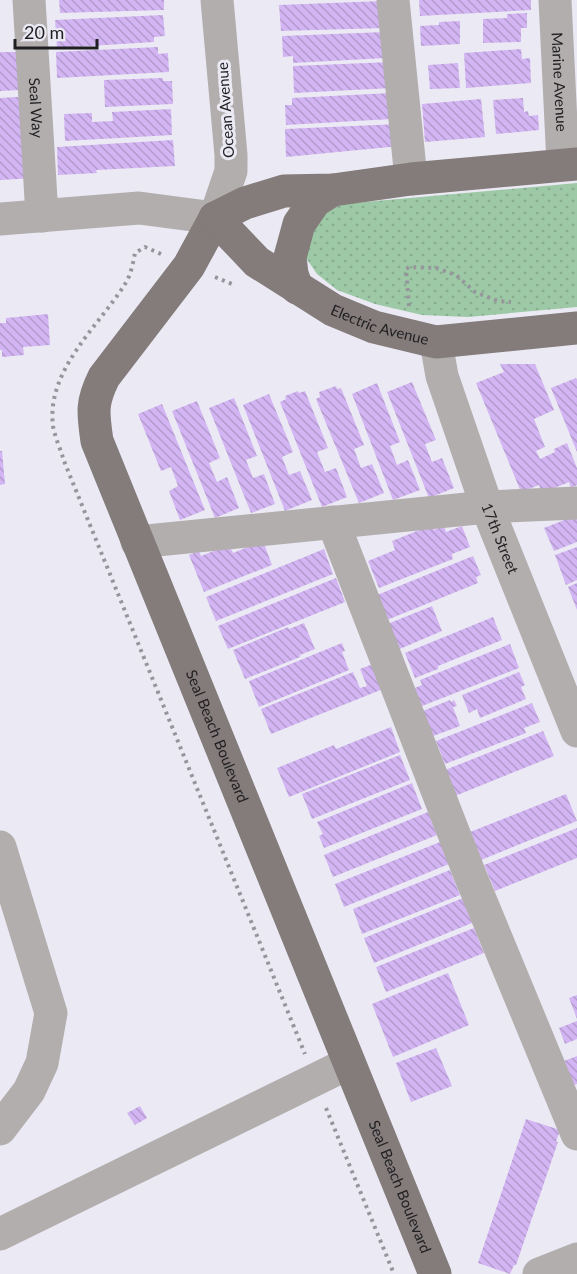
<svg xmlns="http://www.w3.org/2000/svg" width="577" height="1274" font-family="Lato,sans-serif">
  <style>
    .park { fill: url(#park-dots) }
    .building { fill: url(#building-back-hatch) }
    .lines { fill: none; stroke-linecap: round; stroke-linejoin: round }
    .path { stroke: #96959c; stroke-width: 4; stroke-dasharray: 3 4.5; stroke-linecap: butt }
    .minor { stroke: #b3aeae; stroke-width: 33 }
    .major { stroke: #847b7b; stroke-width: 33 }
    .labels { text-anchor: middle; stroke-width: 6; stroke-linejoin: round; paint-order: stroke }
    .street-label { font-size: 15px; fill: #1f1f22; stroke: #ebeaf4 }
  </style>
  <defs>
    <pattern id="park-dots" width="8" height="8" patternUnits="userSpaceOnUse" patternTransform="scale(1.5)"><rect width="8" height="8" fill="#9dc9a6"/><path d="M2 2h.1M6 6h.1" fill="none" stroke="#87ac8f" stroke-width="1.8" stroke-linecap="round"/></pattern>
    <pattern id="building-back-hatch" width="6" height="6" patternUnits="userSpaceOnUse" patternTransform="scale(1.5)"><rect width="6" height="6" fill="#d2b5f2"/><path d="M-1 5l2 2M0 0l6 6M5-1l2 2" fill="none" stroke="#b49bcf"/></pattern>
  </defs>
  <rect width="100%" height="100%" fill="#ebeaf4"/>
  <path class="park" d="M577 183V307L468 317 422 315 375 304 337 290 317 274 306 258 308 235 320 216 342 204Z"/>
  <path class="building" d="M59 0H164V10L60 13Z
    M419 0H531V10L420 16Z
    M383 1 385 28 281 31 279 5Z
    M527 13V28H521V42L483 43V19L507 18V14Z
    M163 15 165 36 154 37V42L57 48 55 20Z
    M460 21V44L421 46 420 26 439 25V22Z
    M385 32 386 58 293 63V56L283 57 282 36Z
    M158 47V54L168 53 169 72 57 78 56 52Z
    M521 49 522 59 530 58 531 83 466 88 464 53Z
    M0 52H19L20 90 0 91Z
    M392 62 393 88 294 93 293 66Z
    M458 63 460 88 430 89 428 65Z
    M163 78V81H172L173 104 105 107 104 80Z
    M391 93 392 119 286 125 285 105H292V98Z
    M32 96 36 178 0 180V98Z
    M523 98 524 112 528 111 529 116 538 115 539 130 496 134 493 100Z
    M481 99 485 137 425 142 422 104Z
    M171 109 172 135 65 141 64 114 92 113V122L113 121 112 112Z
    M399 124 400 146 286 157 285 129Z
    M173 140 175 166 96 170 97 173 58 175 57 147Z
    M48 314 50 345 23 347 24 355 2 357V350H0V323H6V318Z
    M500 364H535L554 410 534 419 545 447 536 451 540 459 555 452 554 449 567 443 577 468V485L571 488 569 482 542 493 539 485 521 492 476 383 504 372Z
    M576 378 577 380V452L551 388Z
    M412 382 436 440 425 444 432 462 442 458 454 488 429 498 387 392Z
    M377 383 400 442 390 446 397 465 408 460 420 490 393 500 352 394Z
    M336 386 337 389 341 388 364 445 354 449 361 468 372 464 384 493 359 503 316 399 320 397 319 392Z
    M298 391 299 393 305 391 328 448 317 452 325 472 336 468 347 497 322 507 280 402 286 399 285 396Z
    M269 394 293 452 282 457 289 475 300 471 312 500 285 511 243 405Z
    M234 398 257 456 246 460 253 478 264 474 275 504 251 513 209 408Z
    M197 401 220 458 209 463 217 482 227 477 239 508 215 518 172 411Z
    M162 404 205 510 180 520 169 491 178 486 171 467 161 471 138 414Z
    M0 451H2L5 484 0 485Z
    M577 515V542L554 551 544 528Z
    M432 525 434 530 444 526 446 532 462 526 470 547 452 554 453 559 379 588 368 561 395 550 392 541Z
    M263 541 272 565 204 592 189 555 199 551 201 556 229 545 233 553Z
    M577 547V580L566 585 555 555Z
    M324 549 333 574 216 621 206 597Z
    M473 556 481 575 476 577 478 583 387 620 377 595Z
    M336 578 345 602 228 649 218 626Z
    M577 583V610L568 587Z
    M432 606 442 631 395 651 385 625Z
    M493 617 502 640 438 666V669L415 678 405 653Z
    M304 623 315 649 300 655V657L245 679 233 650 288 627 289 629Z
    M342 643 345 651 342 652 349 670 259 707 249 681Z
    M510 644 519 668 417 708 410 690 422 685 420 680Z
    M378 662 388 687 271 734 261 709 353 672 360 688 367 686 360 669Z
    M519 672 525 685 521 687 526 699 480 718 477 709 469 713 462 695Z
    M450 700 451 702 454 700 457 706 453 707 460 726 428 738 418 713Z
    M532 703 540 722 524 728 526 733 445 764 436 741Z
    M391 727 400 752 289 797 277 768 334 745 336 749Z
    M543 731 554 756 455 796 445 770Z
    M400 755 410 780 312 819 302 794Z
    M412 783 422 809 324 848 319 836 323 834 317 822Z
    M566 794 577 821 481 860 470 832Z
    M428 812 437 835 333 877 324 855Z
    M577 828V858L495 891 484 865Z
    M440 842 449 864 344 907 335 884Z
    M450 870 460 895 362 934 353 909Z
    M463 898 472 923 374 963 364 938Z
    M474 928 484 953 386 992 376 967Z
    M448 973 469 1025 393 1057 372 1004Z
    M577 995V1019L569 998Z
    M577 1021V1039L565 1044 559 1028Z
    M436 1048 452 1086 411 1102 396 1063Z
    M577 1056V1084L574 1085 564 1061Z
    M140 1106 147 1118 135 1125 127 1113Z
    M526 1119 560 1130 556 1142H558L516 1265H514L510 1274 478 1263Z"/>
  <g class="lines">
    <path class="path" d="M161 254 145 247 135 253C133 263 131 275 125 284 99 326 46 370 53 426 55 438 61 450 64 461L305 1054
      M215 277 232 284H236
      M409 306 406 269 409 267 436 268 456 275 475 292 498 301 511 302
      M326 1108 394 1274"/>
    <g class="minor">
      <path id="s1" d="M29 0 42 216"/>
      <path d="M393 0 411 179"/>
      <path id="s2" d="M555 0 563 164"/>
      <path d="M0 219 139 208 215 218 231 171V155L217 0"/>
      <path id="s3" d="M436 342 442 376 487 507 577 731"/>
      <path d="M333 522 470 875 577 1134"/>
      <path d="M137 542 487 507 577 503"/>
      <path d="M0 847 51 1013 42 1063 29 1091 0 1129"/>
      <path d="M0 1234 349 1063"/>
      <path d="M539 1274 577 1259"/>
    </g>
    <g class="major">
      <path id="s4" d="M215 218 189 266 104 377C91 403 93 413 97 441L435 1274"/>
      <path id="s5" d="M215 218 257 262 333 310 374 327 436 342 577 328"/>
      <path d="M215 218 245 203 284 191 333 190 411 179 577 164"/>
      <path d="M297 288 292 274 290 257 299 224 315 201 333 190"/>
    </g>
  </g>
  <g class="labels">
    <g class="street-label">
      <text dy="5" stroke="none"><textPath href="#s2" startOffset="82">Marine Avenue</textPath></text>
      <text dy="5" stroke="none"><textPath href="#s1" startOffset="108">Seal Way</textPath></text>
      <text transform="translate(226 110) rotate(-94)" y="5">Ocean Avenue</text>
      <text dy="5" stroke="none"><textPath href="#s5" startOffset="200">Electric Avenue</textPath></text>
      <text dy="5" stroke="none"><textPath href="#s3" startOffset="207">17th Street</textPath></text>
      <text dy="5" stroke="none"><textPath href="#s4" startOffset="579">Seal Beach Boulevard</textPath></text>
      <text dy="5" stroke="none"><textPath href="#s4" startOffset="1065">Seal Beach Boulevard</textPath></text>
    </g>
  </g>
  <path d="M15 39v9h82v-9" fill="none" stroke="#1f1f22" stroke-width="3"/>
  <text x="24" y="39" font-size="18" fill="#1f1f22" stroke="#ebeaf4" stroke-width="4.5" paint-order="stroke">20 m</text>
</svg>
